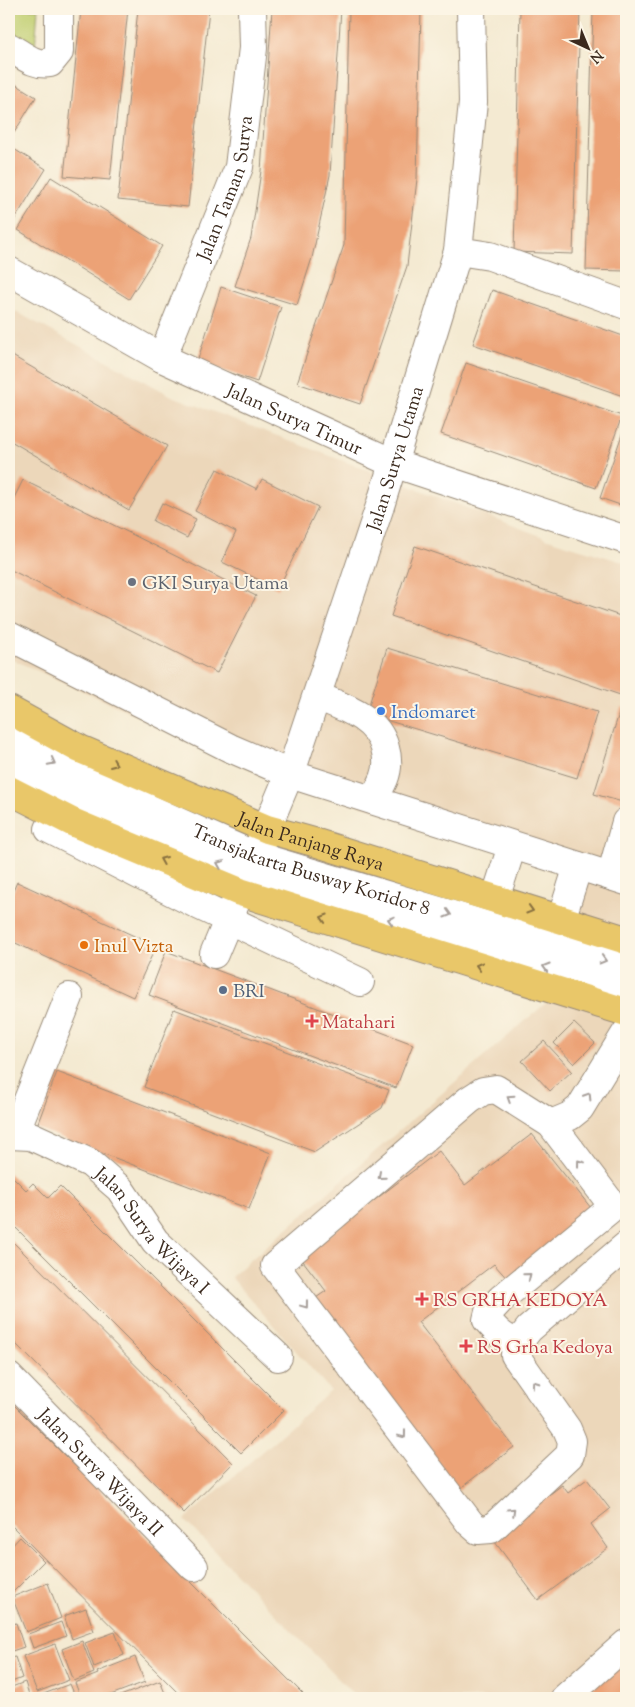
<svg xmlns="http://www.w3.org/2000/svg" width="635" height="1707" font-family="'Sorts Mill Goudy',serif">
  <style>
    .built { fill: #ecd7ba }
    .green { fill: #c1cf71; stroke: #7e7c48 }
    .building { fill: #eca276 }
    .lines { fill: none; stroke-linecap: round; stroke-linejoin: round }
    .minor-casing { stroke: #988a78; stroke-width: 30 }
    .major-casing { stroke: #988a78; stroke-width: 30 }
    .minor { stroke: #fff; stroke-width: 28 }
    .major { stroke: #e9c769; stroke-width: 28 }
    .oneway { stroke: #a79f9a }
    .oneway2 { stroke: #897140 }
    .worship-dot { fill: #6b7280; stroke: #fcf5e5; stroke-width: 2 }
    .shop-dot { fill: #3f7fe0; stroke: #fcf5e5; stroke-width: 2 }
    .food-dot { fill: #e8710a; stroke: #fcf5e5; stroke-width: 2 }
    .service-dot { fill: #5c6f8a; stroke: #fcf5e5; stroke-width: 2 }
    .health-dot { fill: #e0444e; stroke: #fcf5e5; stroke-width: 2 }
    .labels { text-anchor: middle; stroke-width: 4; stroke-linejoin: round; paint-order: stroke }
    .street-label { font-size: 19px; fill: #3b2a1e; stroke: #fcf5e5 }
    .worship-label { font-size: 19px; fill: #5b616d; stroke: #fcf5e5; text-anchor: start }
    .shop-label { font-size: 19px; fill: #366cbe; stroke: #fcf5e5; text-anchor: start }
    .food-label { font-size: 19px; fill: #c56008; stroke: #fcf5e5; text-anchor: start }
    .service-label { font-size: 19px; fill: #4e5e75; stroke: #fcf5e5; text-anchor: start }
    .health-label { font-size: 19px; fill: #be3a42; stroke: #fcf5e5; text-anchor: start }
  </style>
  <rect width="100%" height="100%" fill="#fcf5e5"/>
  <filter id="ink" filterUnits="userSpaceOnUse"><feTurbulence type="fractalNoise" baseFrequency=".02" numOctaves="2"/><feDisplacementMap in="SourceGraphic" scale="10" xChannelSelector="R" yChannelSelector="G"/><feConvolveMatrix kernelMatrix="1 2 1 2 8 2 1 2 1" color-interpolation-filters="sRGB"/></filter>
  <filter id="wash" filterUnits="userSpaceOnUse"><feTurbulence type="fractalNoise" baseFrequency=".0096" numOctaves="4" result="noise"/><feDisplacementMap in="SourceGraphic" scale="20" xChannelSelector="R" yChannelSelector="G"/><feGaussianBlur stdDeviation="1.12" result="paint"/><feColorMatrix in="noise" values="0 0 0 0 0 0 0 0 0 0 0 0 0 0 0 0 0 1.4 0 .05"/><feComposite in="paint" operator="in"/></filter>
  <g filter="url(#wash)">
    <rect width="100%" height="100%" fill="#f4ead2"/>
    <path class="built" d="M9 308 172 396 554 541 626 563V1653L574 1698H357L184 1520 331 1391 231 1277 547 1002 578 870 295 786 9 658Z"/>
    <path class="green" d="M9 9H38L35 48 9 31Z"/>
    <g id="blocks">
      <path class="building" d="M81 9H128L110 180 64 176Z
        M138 9H209L188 207 118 200Z
        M272 9H341L330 175 312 258 297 305 235 286 251 238 261 171Z
        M349 9H421L417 179 407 266 360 404 297 383 344 245Z
        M520 9H580L573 254 514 252Z
        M593 9H626V271L586 270Z
        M9 80 36 97 14 133 9 130Z
        M9 146 46 169 13 222 9 219Z
        M51 177 162 246 129 299 18 230Z
        M221 287 281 307 257 382 197 362Z
        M492 290 626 337V397L473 344Z
        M9 354 167 446 129 510 9 440Z
        M466 363 622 416 596 488 441 434Z
        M626 423V507L600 498Z
        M217 469 257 489 262 479 318 507 278 589 222 562 236 532 195 511Z
        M23 480 256 596 217 673 9 569V508Z
        M162 503 196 519 187 538 153 521Z
        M415 546 626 618V697L391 616Z
        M387 648 597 712 577 778 366 714Z
        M621 707 626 708V803L594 794Z
        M17 882 156 946 133 997 9 940V900Z
        M166 951 413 1044 396 1088 149 995Z
        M174 1009 389 1090 382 1108 315 1152 144 1087Z
        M574 1023 595 1043 574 1064 554 1043Z
        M544 1041 572 1071 550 1091 522 1061Z
        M57 1072 271 1153 249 1209 36 1128Z
        M532 1134 595 1213 510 1282 494 1264 418 1322 514 1447 458 1490 313 1300 326 1291 300 1257 439 1151 465 1185Z
        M9 1173 26 1190 33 1183 48 1198 60 1186 284 1410 241 1453 9 1221Z
        M9 1238 233 1463 184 1513 9 1337Z
        M9 1400 307 1698H183L9 1523Z
        M587 1479 610 1509 591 1524 608 1548 538 1600 492 1538 562 1485 568 1493Z
        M20 1537 44 1561 12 1593 9 1590V1549Z
        M48 1583 61 1618 26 1632 12 1597Z
        M86 1608 94 1631 72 1639 64 1616Z
        M61 1622 66 1636 33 1648 28 1634Z
        M16 1623 24 1647 9 1652V1625Z
        M115 1632 124 1655 94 1667 85 1643Z
        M82 1641 94 1673 74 1681 62 1649Z
        M55 1644 69 1680 37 1692 23 1656Z
        M15 1657 22 1678 9 1683V1658Z
        M135 1657 145 1682 108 1696 109 1698H81L75 1683 98 1674 97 1672Z
        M626 1659V1698H580Z
        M160 1681 167 1698H115Z
        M25 1682 30 1698H9V1688Z
        M70 1684 76 1698H33Z"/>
    </g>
  </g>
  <g filter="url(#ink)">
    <use href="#blocks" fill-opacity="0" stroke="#988a78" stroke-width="1"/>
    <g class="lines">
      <defs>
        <g id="minor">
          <path d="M9 47C23 55 34 66 50 63L59 52V9"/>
          <path d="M458 251 490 256 626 305"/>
          <path id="s1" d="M9 271 162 358 393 463 626 540"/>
          <path id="s2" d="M162 358 239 167 253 48 252 9"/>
          <path d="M9 636 230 748 290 774 626 881"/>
          <path d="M317 696C343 707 377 717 385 748 388 758 388 769 384 779 381 786 377 793 373 800"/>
          <path id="s3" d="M9 739C89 782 172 820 256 856L626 967"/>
          <path d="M9 769 62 796 247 876 626 991"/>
          <path d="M49 829 198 905 360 982"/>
          <path d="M611 876 626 822"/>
          <path d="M495 899 512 846"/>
          <path d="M561 920 578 866"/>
          <path id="s4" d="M214 954 294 763 380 506 458 251 473 102 471 9"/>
          <path d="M551 1124 570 1116 580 1108 626 1033"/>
          <path id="s5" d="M9 1135 31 1136 90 1163 120 1189 155 1241 278 1357"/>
          <path d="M14 1135 69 997"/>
          <path d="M518 1343C504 1340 496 1330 487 1320L489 1312 502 1298 609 1210 610 1202 551 1124 496 1089 483 1091 469 1100 275 1266 470 1523 478 1530 491 1529 570 1455 572 1441 567 1429 515 1355 518 1343 529 1329 626 1246"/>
          <path id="s6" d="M9 1377 194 1567"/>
          <path d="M565 1698 626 1644"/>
        </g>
        <g id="major">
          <path id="s7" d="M9 710 80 749 267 829 317 843 626 940"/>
          <path d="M9 790 72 822 240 892 626 1012"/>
        </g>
      </defs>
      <use href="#minor" class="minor-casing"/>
      <use href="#major" class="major-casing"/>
      <use href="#minor" class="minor"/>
      <use href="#major" class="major"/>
    </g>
    <defs><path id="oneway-chevron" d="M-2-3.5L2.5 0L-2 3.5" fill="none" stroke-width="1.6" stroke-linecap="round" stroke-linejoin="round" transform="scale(1.25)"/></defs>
    <g class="oneway">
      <use href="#oneway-chevron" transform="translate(52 762) rotate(28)"/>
      <use href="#oneway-chevron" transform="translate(220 864) rotate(-157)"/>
      <use href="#oneway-chevron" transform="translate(448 914) rotate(17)"/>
      <use href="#oneway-chevron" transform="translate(391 920) rotate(-163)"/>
      <use href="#oneway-chevron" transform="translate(603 960) rotate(17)"/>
      <use href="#oneway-chevron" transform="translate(546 967) rotate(-163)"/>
      <use href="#oneway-chevron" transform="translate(588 1096) rotate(-58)"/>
      <use href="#oneway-chevron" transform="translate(510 1098) rotate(-147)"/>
      <use href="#oneway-chevron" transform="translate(580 1163) rotate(-127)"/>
      <use href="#oneway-chevron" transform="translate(381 1176) rotate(139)"/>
      <use href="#oneway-chevron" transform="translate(528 1276) rotate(-39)"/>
      <use href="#oneway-chevron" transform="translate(305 1305) rotate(53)"/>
      <use href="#oneway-chevron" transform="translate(535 1384) rotate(-125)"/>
      <use href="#oneway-chevron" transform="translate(403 1435) rotate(53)"/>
      <use href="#oneway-chevron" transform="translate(512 1511) rotate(-44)"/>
    </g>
    <g class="oneway2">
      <use href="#oneway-chevron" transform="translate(114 764) rotate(23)"/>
      <use href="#oneway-chevron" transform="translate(163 860) rotate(-157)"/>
      <use href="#oneway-chevron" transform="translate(530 910) rotate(17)"/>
      <use href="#oneway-chevron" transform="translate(324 918) rotate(-163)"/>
      <use href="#oneway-chevron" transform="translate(479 966) rotate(-163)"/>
    </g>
  </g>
  <circle class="worship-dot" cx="132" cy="582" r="5"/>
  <circle class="shop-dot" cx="381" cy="711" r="5"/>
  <circle class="food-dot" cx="84" cy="945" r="5"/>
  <circle class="service-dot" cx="223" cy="990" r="5"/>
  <g class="health-dot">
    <path d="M309.5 1013.5h5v5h5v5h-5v5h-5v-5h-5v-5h5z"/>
    <path d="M419.5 1291.5h5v5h5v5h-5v5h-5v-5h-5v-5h5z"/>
    <path d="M463.5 1338.5h5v5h5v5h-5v5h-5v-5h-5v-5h5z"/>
  </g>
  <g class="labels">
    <g class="street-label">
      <text dy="7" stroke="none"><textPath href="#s2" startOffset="182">Jalan Taman Surya</textPath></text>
      <text dy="7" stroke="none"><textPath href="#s1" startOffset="322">Jalan Surya Timur</textPath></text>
      <text dy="7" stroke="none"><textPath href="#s4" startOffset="528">Jalan Surya Utama</textPath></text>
      <text dy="7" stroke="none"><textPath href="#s7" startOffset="330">Jalan Panjang Raya</textPath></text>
      <text dy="7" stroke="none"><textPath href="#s3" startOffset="330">Transjakarta Busway Koridor 8</textPath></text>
      <text dy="7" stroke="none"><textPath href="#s5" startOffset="179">Jalan Surya Wijaya I</textPath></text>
      <text dy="7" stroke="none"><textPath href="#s6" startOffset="132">Jalan Surya Wijaya II</textPath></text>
    </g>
    <g class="worship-label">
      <text x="142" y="589">GKI Surya Utama</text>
    </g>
    <g class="shop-label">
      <text x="391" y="718">Indomaret</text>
    </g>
    <g class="food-label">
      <text x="94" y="952">Inul Vizta</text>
    </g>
    <g class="service-label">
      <text x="233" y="997">BRI</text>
    </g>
    <g class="health-label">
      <text x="322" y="1028">Matahari</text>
      <text x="433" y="1306">RS GRHA KEDOYA</text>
      <text x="477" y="1353">RS Grha Kedoya</text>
    </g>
  </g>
  <rect width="635" height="1707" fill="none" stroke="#fcf5e5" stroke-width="30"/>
  <g transform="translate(588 48) rotate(136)" stroke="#fcf5e5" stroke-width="4" paint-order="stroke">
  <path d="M0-4L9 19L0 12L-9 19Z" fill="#3b2a1e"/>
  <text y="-8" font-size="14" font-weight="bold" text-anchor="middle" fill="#3b2a1e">N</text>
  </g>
</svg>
